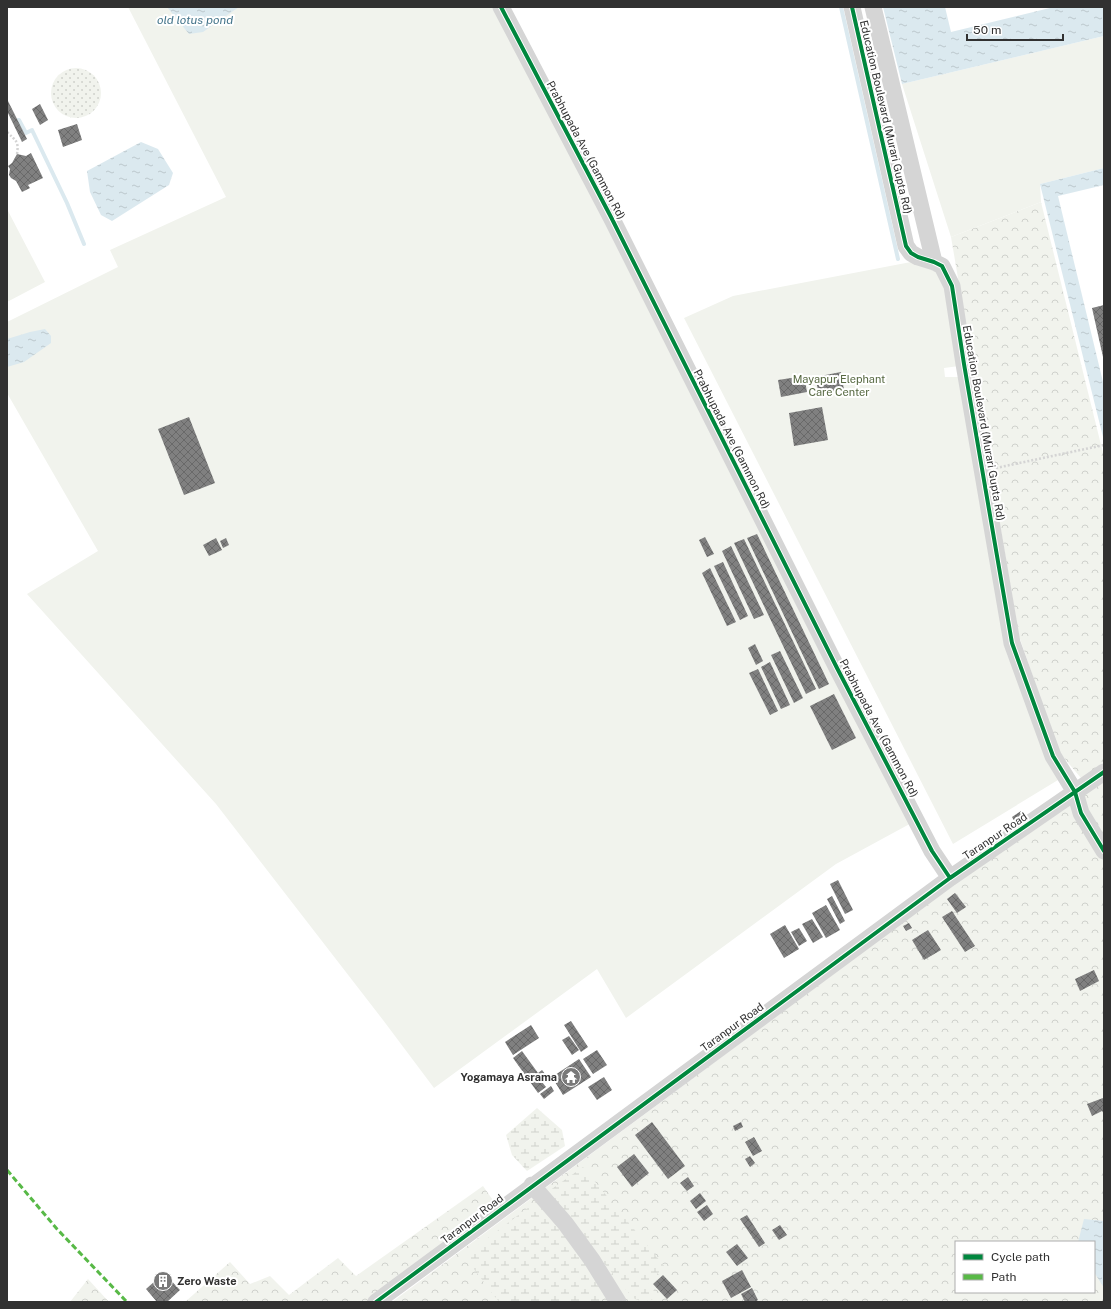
<svg xmlns="http://www.w3.org/2000/svg" width="1111" height="1309" font-family="'Public Sans',sans-serif">
  <style>
    .green { fill: #f1f3ed }
    .forest { fill: url(#forest-crowns); fill-rule: evenodd }
    .wetland { fill: url(#wetland-marsh) }
    .garden { fill: url(#garden-dots) }
    .water { fill: url(#water-ripples) }
    .lines { fill: none; stroke-linecap: round; stroke-linejoin: round }
    .stream { stroke: #dbe9ef; stroke-width: 4 }
    .building { fill: url(#building-cross-hatch) }
    .path { stroke: #d4d4d4; stroke-width: 2.5; stroke-dasharray: 2 2; stroke-linecap: butt }
    .minor { stroke: #d5d5d5; stroke-width: 17 }
    .quiet { stroke: #58b947; stroke-width: 3; stroke-dasharray: 6 3; stroke-linecap: butt }
    .cycleway-casing { stroke: #fff; stroke-width: 6 }
    .cycleway { stroke: #00873e; stroke-width: 4 }
    .labels { text-anchor: middle; stroke-width: 4; stroke-linejoin: round; paint-order: stroke }
    .street-label { font-size: 11px; fill: #313131; stroke: #fff }
    .park-label { font-size: 11px; fill: #576942; stroke: #fff }
    .poi-label { font-size: 11px; font-weight: bold; fill: #313131; stroke: #fff; text-anchor: end }
    .water-label { font-size: 12px; font-style: italic; fill: #46768c; stroke: #fff }
  </style>
  <defs>
    <pattern id="forest-crowns" width="20" height="18" patternUnits="userSpaceOnUse"><rect width="20" height="18" fill="#f1f3ed"/><path d="M2 6a3 3 0 1 1 6 0M12 15a3 3 0 1 1 6 0" fill="none" stroke="#cfd1cc"/></pattern>
    <pattern id="wetland-marsh" width="20" height="14" patternUnits="userSpaceOnUse"><rect width="20" height="14" fill="#f1f3ed"/><path d="M1 5h8M5 5V1M11 12h8M15 12V8" fill="none" stroke="#cfd1cc"/></pattern>
    <pattern id="garden-dots" width="8" height="8" patternUnits="userSpaceOnUse"><rect width="8" height="8" fill="#f1f3ed"/><path d="M2 2h.1M6 6h.1" fill="none" stroke="#cfd1cc" stroke-width="1.8" stroke-linecap="round"/></pattern>
    <pattern id="water-ripples" width="26" height="14" patternUnits="userSpaceOnUse"><rect width="26" height="14" fill="#dbe9ef"/><path d="M2 4q2-2 4 0t4 0M15 11q2-2 4 0t4 0" fill="none" stroke="#bcc8cd"/></pattern>
    <pattern id="building-cross-hatch" width="8" height="8" patternUnits="userSpaceOnUse"><rect width="8" height="8" fill="#808080"/><path d="M0 0l8 8M0 8l8-8" fill="none" stroke="#696969"/></pattern>
  </defs>
  <rect width="100%" height="100%" fill="#fff"/>
  <path class="green" d="M128 7H493L917 820 836 864 626 1018 597 969 434 1088 383 1020 216 804 27 594 98 551 7 393V322L118 267 110 250 226 197Z
    M1104 36V168L1040 184 1041 202 951 237 902 84Z
    M7 209 45 282 7 302Z
    M911 262 939 272 947 286 959 366 944 368 945 377H961L1007 654 1058 780 953 844 684 318 733 296Z"/>
  <path class="forest" d="M1041 202 1104 457V763L1081 778 1059 752 1019 636 951 237Z
    M1104 780V1302H392L960 880ZM956 1242H1094V1292H956Z
    M483 1186 497 1206 369 1302H185L230 1262 250 1284 270 1276 289 1295 338 1258 356 1276Z
    M88 1279 109 1302H70Z"/>
  <path class="wetland" d="M537 1108 562 1130 565 1146 527 1171 512 1155 506 1135Z
    M583 1167 665 1267 648 1282 654 1291 653 1299C644 1303 640 1302 632 1297L546 1193Z
    M537 1201 560 1227 601 1288 600 1302H499L464 1256Z"/>
  <path class="garden" d="M51 93a25 25 0 1 1 50 0a25 25 0 1 1-50 0Z"/>
  <path class="water" d="M167 7H239L203 32 189 34Z
    M883 7H945L951 32 1054 7H1104V36L902 84Z
    M141 142 158 149 173 173 169 185 112 221 101 215 90 192 87 171Z
    M1104 168V185L1058 196 1104 386V437H1103L1040 184Z
    M45 329 51 336V343L24 362 7 367V339L30 332Z
    M1084 1219 1104 1221V1288L1094 1272V1242H1078Z"/>
  <g class="lines">
    <path class="stream" d="M841 7 898 259
      M18 120H19L26 133 32 130 67 203 84 244"/>
  </g>
  <path class="building" d="M7 99 27 139 22 142 7 111Z
    M40 104 48 120 40 125 32 109Z
    M77 124 82 140 63 147 58 130Z
    M31 153 43 178 28 185 30 188 22 192 16 181 11 178 9 175 10 169 8 166 12 163 17 154 26 156Z
    M1104 305V357H1103L1092 308Z
    M841 372 844 390 819 394 815 377Z
    M804 376 807 392 781 397 778 380Z
    M822 407 828 440 794 446 789 413Z
    M189 417 215 483 184 495 158 429Z
    M757 534 829 684 819 689 747 538Z
    M705 537 714 554 707 557 699 540Z
    M216 538 222 550 209 556 203 545Z
    M226 538 229 545 223 548 220 541Z
    M744 539 816 689 806 694 734 543Z
    M731 546 764 615 754 619 722 551Z
    M723 562 748 616 740 620 714 566Z
    M710 568 736 622 727 626 702 573Z
    M755 644 763 661 756 665 748 648Z
    M780 651 803 698 794 703 771 655Z
    M770 662 790 705 781 709 761 667Z
    M758 669 778 711 770 715 749 673Z
    M834 694 856 738 832 750 810 706Z
    M1021 811 1027 820 1017 826 1012 817Z
    M838 880 853 910 845 914 830 884Z
    M955 893 966 907 957 913 947 899Z
    M832 896 845 921 840 924 827 899Z
    M826 905 840 930 826 938 812 913Z
    M952 911 975 946 965 952 942 917Z
    M812 919 823 937 813 943 802 924Z
    M909 923 912 928 906 931 903 926Z
    M785 925 799 949 784 958 770 934Z
    M799 928 807 941 799 946 791 932Z
    M928 930 941 950 924 960 912 940Z
    M1094 970 1099 981 1080 991 1075 979Z
    M571 1021 588 1047 581 1052 564 1025Z
    M531 1025 539 1038 513 1055 505 1042Z
    M569 1036 579 1050 572 1055 562 1040Z
    M597 1050 607 1065 593 1074 583 1059Z
    M522 1051 538 1073 542 1070 548 1078 542 1082 546 1087 538 1093 513 1058Z
    M579 1059 591 1077 563 1095 552 1077Z
    M604 1077 612 1090 597 1100 588 1087Z
    M551 1086 554 1091 544 1099 540 1094Z
    M1103 1098 1104 1114 1102 1111 1092 1116 1087 1104Z
    M652 1122 685 1166 668 1179 635 1135Z
    M741 1122 743 1127 735 1131 733 1126Z
    M754 1137 762 1151 753 1156 745 1142Z
    M634 1154 649 1173 632 1187 617 1167Z
    M750 1156 755 1163 750 1167 745 1159Z
    M688 1177 694 1186 687 1191 680 1183Z
    M700 1193 706 1201 696 1209 690 1201Z
    M707 1205 713 1214 704 1221 697 1212Z
    M747 1215 765 1243 759 1247 740 1219Z
    M780 1225 787 1235 779 1240 772 1230Z
    M737 1244 748 1258 737 1266 726 1252Z
    M742 1270 751 1287 731 1298 722 1281Z
    M164 1273 180 1290 167 1302H157L146 1289Z
    M663 1275 677 1290 667 1299 653 1284Z
    M752 1288 758 1300 755 1302H745L741 1294Z"/>
  <g class="lines">
    <path class="path" d="M7 132C16 141 19 141 17 154
      M996 468 1104 445"/>
    <path class="minor" d="M501 7 612 219 837 668 932 851 950 878
      M852 7 906 246 911 253 918 257 934 262 942 266 952 286 964 364 1012 643 1053 756 1075 792 1081 813 1104 851
      M873 7 934 262
      M532 1185 565 1223 592 1260 618 1302
      M376 1302 950 878 1104 772"/>
    <path class="quiet" d="M7 1170 57 1229 127 1302"/>
    <defs>
      <path id="cycleway" d="M501 7 612 219 837 668 932 851 950 878
        M852 7 906 246 911 253 918 257 934 262 942 266 952 286 964 364 1012 643 1053 756 1075 792 1081 813 1104 851
        M376 1302 950 878 1104 772"/>
    </defs>
    <use href="#cycleway" class="cycleway-casing"/>
    <use href="#cycleway" class="cycleway"/>
  </g>
  <defs>
    <symbol id="temple-disc" viewBox="-11 -11 22 22"><circle r="9.5" fill="#797979" stroke="#fff"/><path d="M0-6L5-2H3V0L6.5 2.5H4V6H1.5V3h-3V6H-4V2.5H-6.5L-3 0V-2H-5Z" fill="#fff"/></symbol>
    <symbol id="building-disc" viewBox="-11 -11 22 22"><circle r="9.5" fill="#797979" stroke="#fff"/><path d="M-4-6H4V6H1V3H-1V6H-4ZM-2.5-4.3h1.7v1.8h-1.7ZM.8-4.3h1.7v1.8H.8ZM-2.5-1h1.7V.8h-1.7ZM.8-1h1.7V.8H.8Z" fill="#fff"/></symbol>
  </defs>
  <g fill-rule="evenodd">
    <use href="#temple-disc" x="560" y="1066" width="22" height="22"/>
    <use href="#building-disc" x="152" y="1270" width="22" height="22"/>
  </g>
  <g class="labels">
    <g class="street-label">
      <text transform="translate(886 117) rotate(77)" y="4">Education Boulevard (Murari Gupta Rd)</text>
      <text transform="translate(586 150) rotate(62)" y="4">Prabhupada Ave (Gammon Rd)</text>
      <text transform="translate(984 423) rotate(80)" y="4">Education Boulevard (Murari Gupta Rd)</text>
      <text transform="translate(732 439) rotate(63)" y="4">Prabhupada Ave (Gammon Rd)</text>
      <text transform="translate(879 728) rotate(62)" y="4">Prabhupada Ave (Gammon Rd)</text>
      <text transform="translate(995 836) rotate(-34)" y="4">Taranpur Road</text>
      <text transform="translate(732 1027) rotate(-36)" y="4">Taranpur Road</text>
      <text transform="translate(472 1219) rotate(-37)" y="4">Taranpur Road</text>
    </g>
    <g class="park-label">
      <text x="839" y="383">Mayapur Elephant<tspan x="839" dy="13">Care Center</tspan></text>
    </g>
    <g class="poi-label">
      <text x="557" y="1081">Yogamaya Asrama</text>
      <text x="177" y="1285" text-anchor="start">Zero Waste</text>
    </g>
    <g class="water-label">
      <text x="195" y="24">old lotus pond</text>
    </g>
  </g>
  <rect width="1111" height="1309" fill="none" stroke="#313131" stroke-width="16"/>
  <rect x="955" y="1241" width="140" height="52" fill="#ffffff" stroke="#adadad"/>
  <rect x="963" y="1254" width="20" height="6" fill="#00873e" stroke="#adadad"/>
  <text x="991" y="1261" font-size="12" fill="#313131">Cycle path</text>
  <rect x="963" y="1274" width="20" height="6" fill="#58b947" stroke="#adadad"/>
  <text x="991" y="1281" font-size="12" fill="#313131">Path</text>
  <path d="M967 34v6h96v-6" fill="none" stroke="#313131" stroke-width="2"/>
  <text x="973" y="34" font-size="12" fill="#313131" stroke="#ffffff" stroke-width="3" paint-order="stroke">50 m</text>
</svg>
